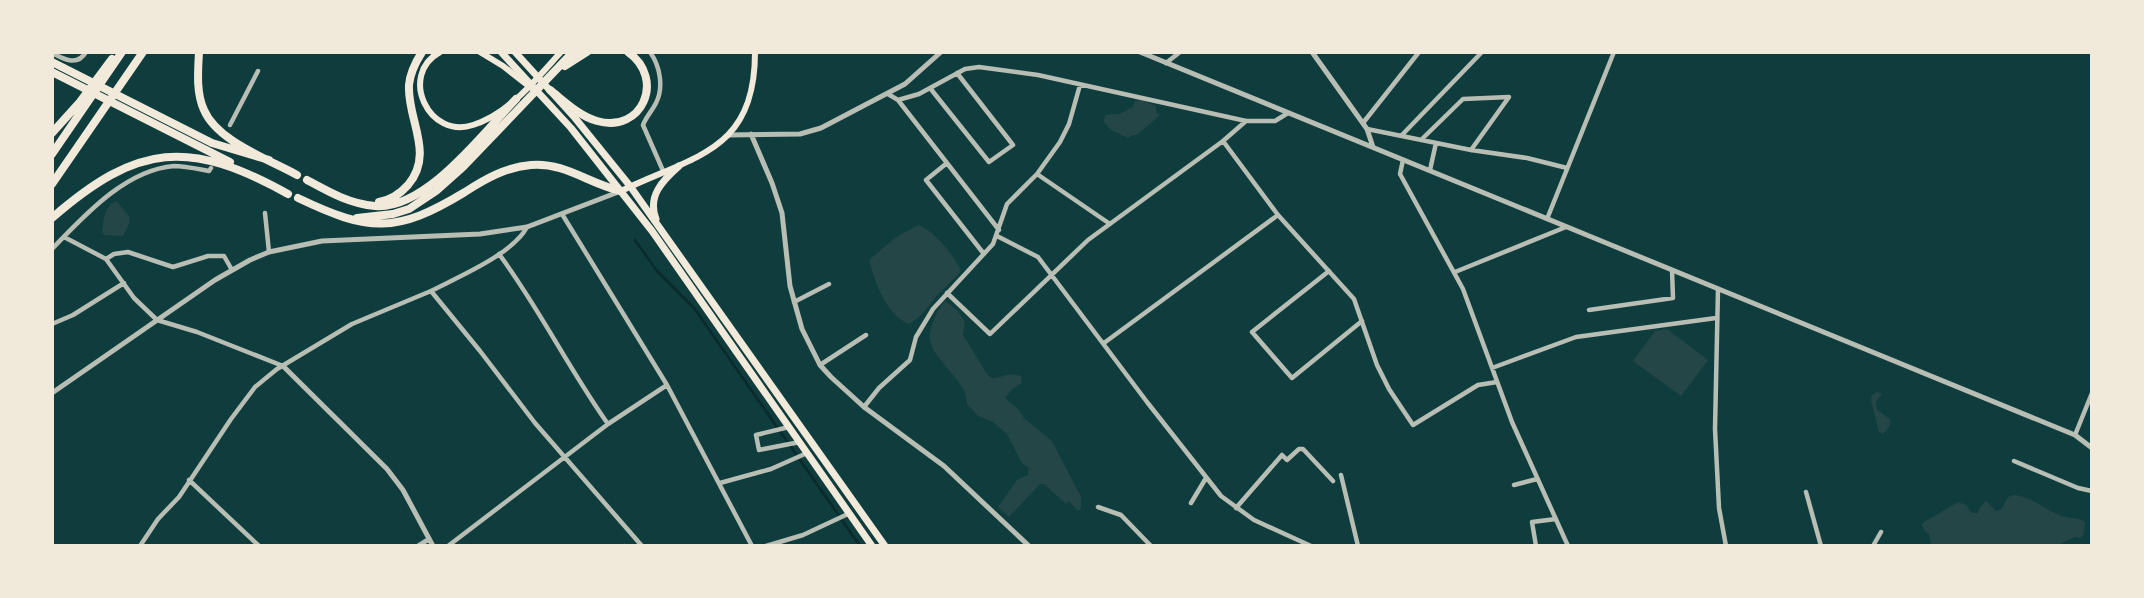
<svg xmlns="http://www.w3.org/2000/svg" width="2144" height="598" font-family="'Source Sans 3',sans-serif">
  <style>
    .green { fill: #244646 }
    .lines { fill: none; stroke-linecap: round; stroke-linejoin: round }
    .stream { stroke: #0a2a2b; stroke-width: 2.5 }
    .minor { stroke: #b8beb3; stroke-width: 4.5 }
    .tertiary { stroke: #b8beb3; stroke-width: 5 }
    .primary { stroke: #f1e9da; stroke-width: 6 }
    .trunk { stroke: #f1e9da; stroke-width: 7 }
    .motorway { stroke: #f1e9da; stroke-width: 8 }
  </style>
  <rect width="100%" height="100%" fill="#0f3d3e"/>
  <path class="green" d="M1141 100 1156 106V112L1160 115 1137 135H1133L1128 138 1111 130 1104 122 1105 115 1119 114 1133 107 1135 101Z
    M116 201 129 216 130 222 123 236 105 235 102 232C104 219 103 208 116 201Z
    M919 225C936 233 953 254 961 271 953 281 942 289 935 298 927 308 920 318 909 324 886 315 875 282 869 260L896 237Z
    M945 301 957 310 965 322 963 335 987 374 991 378C1005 378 1007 370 1022 377L1021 384 1012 389 1005 398 1019 410 1024 418 1052 441 1081 497V508L1078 511 1069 501 1066 504 1044 484H1040L1009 517 998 507 1017 480 1028 475 1029 468 1022 463 1007 434 993 422 978 416 967 404C967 375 921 356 931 328 935 317 937 310 945 301Z
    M1667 329 1708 360 1681 396 1633 361 1655 331Z
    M1877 392 1882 394 1876 402 1877 410 1890 419V426L1883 434 1879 432 1871 400 1872 395Z
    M2014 495C2031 496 2046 511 2062 516 2070 519 2076 516 2085 522L2084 533 2081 538 2075 537 2057 545H1931L1929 534 1925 531 1922 525 1924 522 1958 502 1966 505 1972 513H1978L1980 507 1986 501 1996 511 2001 510 2008 497Z"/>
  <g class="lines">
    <path class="stream" d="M635 240 657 271 694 308 860 546"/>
    <path class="minor" d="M650 52C660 66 664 87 656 103 652 111 646 117 643 125L664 173
      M52 53C64 59 77 67 86 52
      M1166 63 1180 52
      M930 88 989 162 1013 145 957 73
      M888 94 898 100 919 94 965 69 979 67 1038 75 1246 121H1275L1288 113
      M898 100 999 230
      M1363 123 1419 52
      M230 125 258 71
      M1367 129 1471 150 1527 158 1567 168
      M1401 136 1482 52
      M1421 140 1463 99 1509 97 1471 150
      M1223 141 1278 215 1354 299 1377 365 1389 389 1413 425 1478 385 1497 382
      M1403 160 1400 174 1463 289 1512 422 1568 546
      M947 163 926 180 984 254
      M1430 170 1436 143
      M1037 174 1110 224
      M265 213 269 252
      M562 214 667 385 752 546
      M1547 219 1614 52
      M997 236 1038 257 1147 402 1221 496 1254 520 1311 546
      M64 237 106 259 134 298 157 320 197 332 283 366
      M52 249C84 216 125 170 174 166 185 166 198 169 209 171L211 168
      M499 254C539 308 569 369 608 424
      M106 259 114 254 128 252 173 267 208 256H224L232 270
      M1329 271 1252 332 1292 378 1362 321
      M1455 272 1566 227
      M1718 289 1715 429 1719 508 1726 546
      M431 291C458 277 513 254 527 227
      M947 293 990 334 1088 240 1223 141 1246 121
      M794 302 829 284
      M1589 310 1673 298 1672 270
      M52 324 73 315 124 283
      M1104 343 1278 215
      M820 365 866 335
      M1492 368 1576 337 1716 318
      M864 407 879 388 910 360 916 337 933 309 993 244 1007 204 1037 174 1060 142 1069 124 1080 85
      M789 427 756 435 759 450 800 442
      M2075 435 2092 393
      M2014 461 2078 488 2092 491
      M1341 475 1358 546
      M189 480 259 546
      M720 483 771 469 807 453
      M1514 485 1537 479
      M1806 492 1821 546
      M1191 503 1206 478
      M1098 507 1121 515 1151 546
      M1236 508 1282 455 1287 460 1299 449H1303L1333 481
      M140 546 158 519 179 497 231 419 255 387 277 369 352 324 431 291 480 351 535 423 642 546
      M448 546 608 424 667 385
      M766 546 803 535 850 513
      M1536 546 1532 522 1556 519
      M1873 546 1881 532"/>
    <path class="tertiary" d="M1140 52C1451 181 1764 306 2075 435L2092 448
      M1312 52 1367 129 1373 147
      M751 134 772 183 782 213 790 286 802 329 820 365 831 377 864 407 944 466 1029 546
      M728 135 800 134 821 128 905 84 941 52
      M283 366 387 469 403 490 433 546
      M52 393 215 280 250 260 269 252 322 241 480 234 527 227 621 191
      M418 546 429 539"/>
    <path class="primary" d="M440 52C398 75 429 140 473 125 509 114 536 79 561 52
      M480 52 503 66 531 88
      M621 191C695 155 755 152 755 52"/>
    <path class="trunk" d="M501 52 571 128 652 231 872 546
      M515 52 575 118 630 186 885 546
      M656 219C647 196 663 180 679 166"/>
    <path class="motorway" d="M199 52C198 71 196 93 204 110 217 141 268 159 297 175
      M52 62 212 143 269 160
      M565 66 587 52
      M52 72 230 162
      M550 90C564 101 579 116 597 121 642 134 666 79 628 52
      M52 133 80 102 112 59
      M52 154 122 52
      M307 180C329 192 350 204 375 206 426 210 483 133 516 99
      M52 184 143 52
      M298 198C369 232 396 234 465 192 485 179 506 167 531 165 565 162 589 184 621 191
      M379 202C391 200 400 194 408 185 435 153 407 120 409 85 410 73 415 63 422 52
      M52 218C138 143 189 139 288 194
      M357 218 393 214 409 209 436 191 463 167 573 52"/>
  </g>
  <rect width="2144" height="598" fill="none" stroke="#f1e9da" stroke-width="108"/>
</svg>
